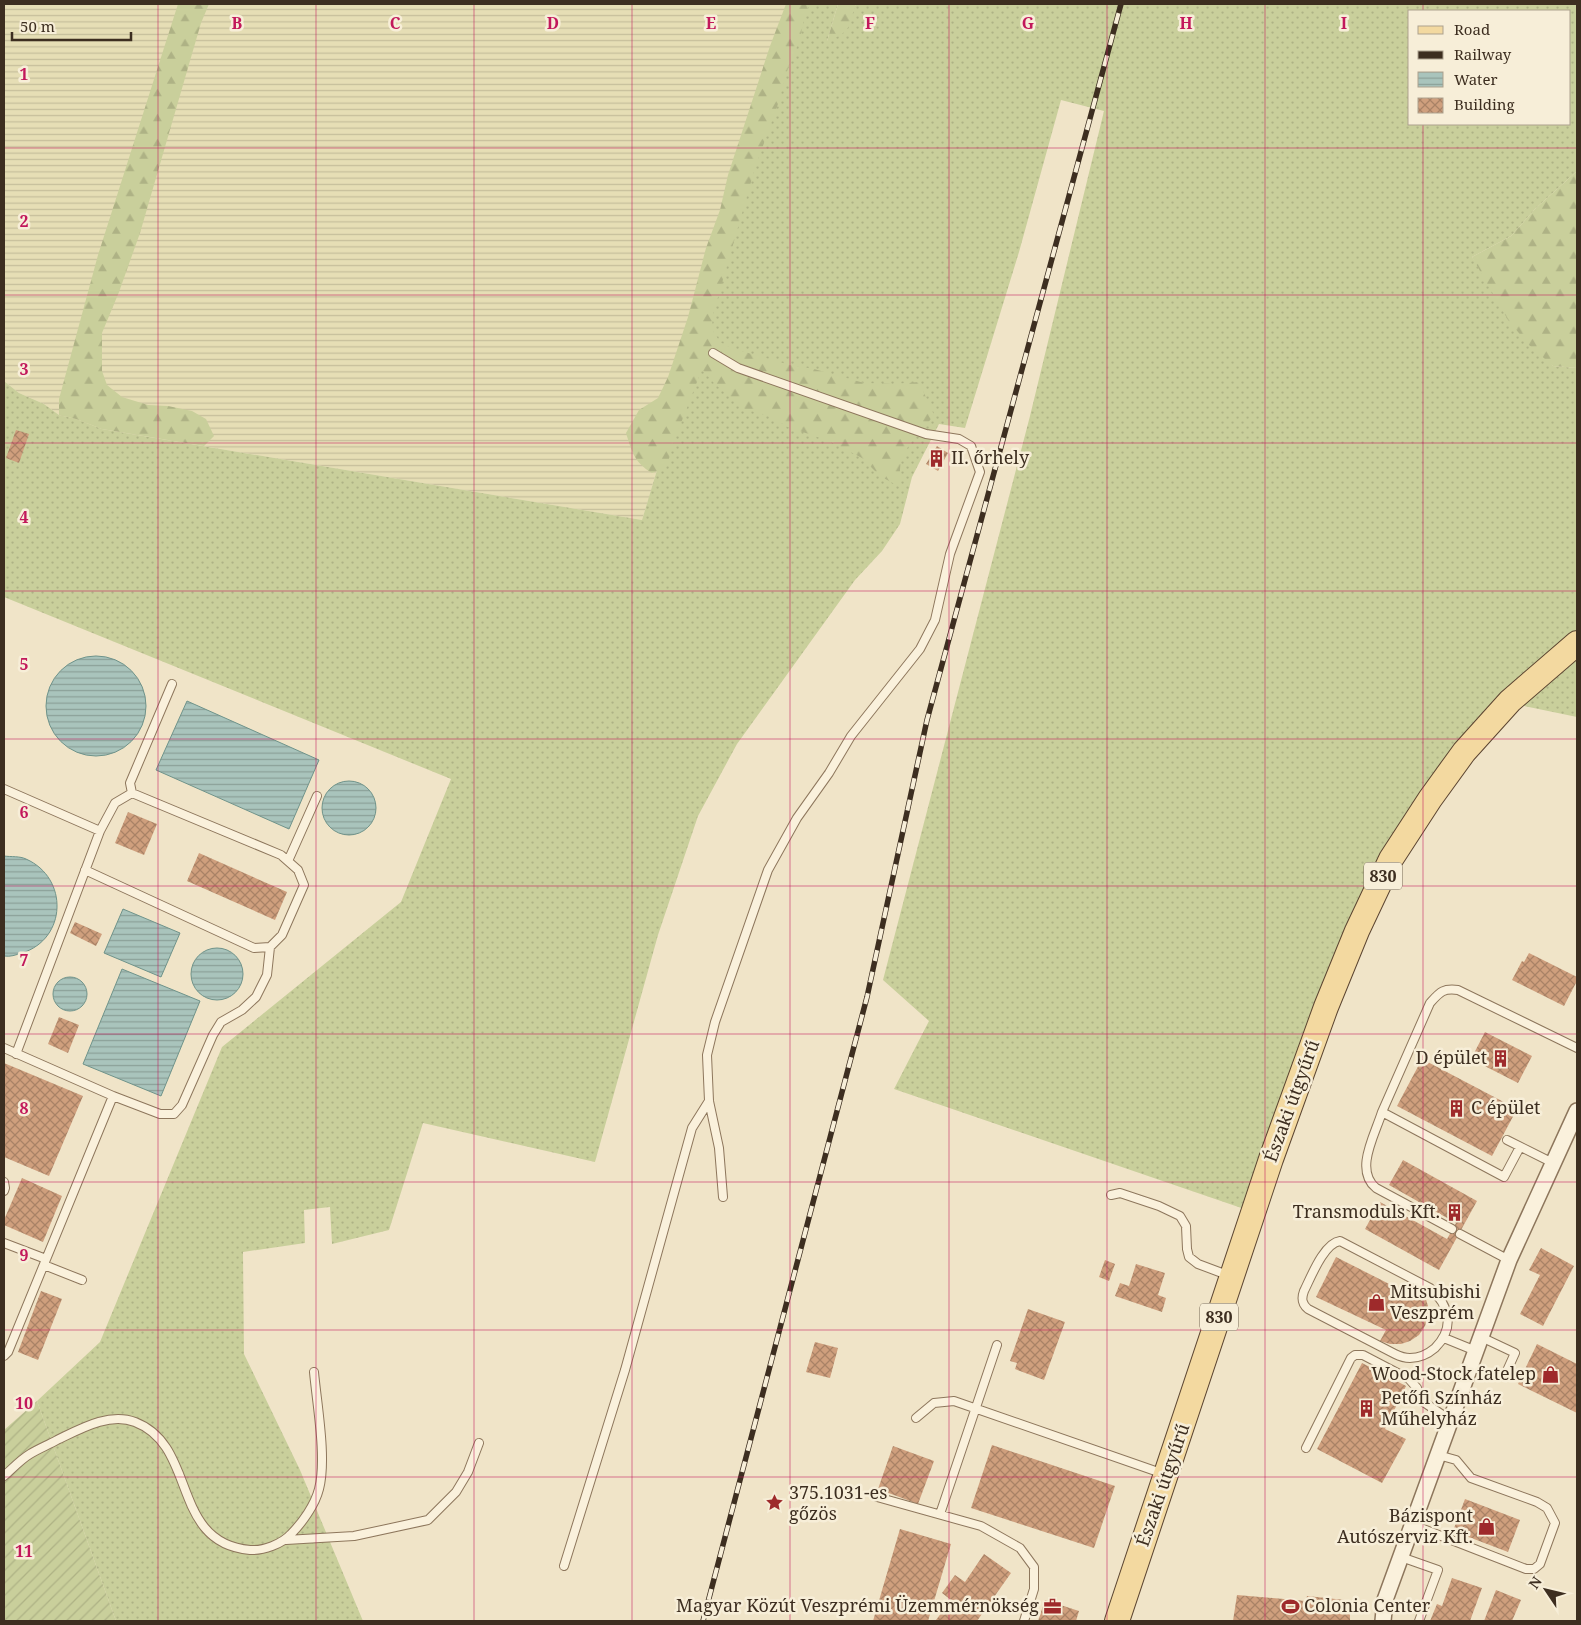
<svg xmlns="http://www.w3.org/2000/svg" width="1581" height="1625" font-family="'Noto Serif',serif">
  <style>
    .farmland { fill: url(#farmland-rules) }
    .grass { fill: url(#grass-dots); fill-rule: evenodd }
    .forest { fill: url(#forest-firs) }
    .garden { fill: url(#garden-furrows) }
    .water { fill: url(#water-rules); stroke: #6f938a }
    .building { fill: url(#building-cross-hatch) }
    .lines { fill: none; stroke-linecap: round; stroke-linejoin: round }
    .lane-casing { stroke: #8d765c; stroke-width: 10 }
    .street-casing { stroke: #8d765c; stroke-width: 18 }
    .primary-casing { stroke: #5b4430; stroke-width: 26 }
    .lane { stroke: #faf1dc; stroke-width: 8 }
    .street { stroke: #faf1dc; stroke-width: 15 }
    .primary { stroke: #f3d9a0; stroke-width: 24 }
    .rail-casing { stroke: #3d2e20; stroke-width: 5.5 }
    .rail { stroke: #f7eed8; stroke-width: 4; stroke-dasharray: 11; stroke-linecap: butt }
    .grid { fill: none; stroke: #c2185b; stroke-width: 1; stroke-opacity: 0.55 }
    .labels { text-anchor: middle; stroke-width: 5; stroke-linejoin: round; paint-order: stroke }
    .shield { fill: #f7eed8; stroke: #756857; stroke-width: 1 }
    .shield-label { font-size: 16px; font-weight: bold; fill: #3d2e20 }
    .poi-label { font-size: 18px; fill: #3d2e20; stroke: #f7eed8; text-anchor: start }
    .street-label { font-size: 18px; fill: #3d2e20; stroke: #f7eed8 }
    .grid-label { font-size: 16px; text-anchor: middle; font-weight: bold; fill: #c2185b; stroke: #f7eed8; stroke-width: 5; stroke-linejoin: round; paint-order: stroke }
  </style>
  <defs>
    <pattern id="farmland-rules" width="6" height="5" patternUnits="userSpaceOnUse" patternTransform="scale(1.25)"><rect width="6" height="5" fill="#e6deb5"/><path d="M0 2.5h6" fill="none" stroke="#c6bf9b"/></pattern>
    <pattern id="grass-dots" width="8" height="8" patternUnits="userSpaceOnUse" patternTransform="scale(1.25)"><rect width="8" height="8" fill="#c9cf9b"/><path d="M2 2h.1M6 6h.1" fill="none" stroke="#aeb285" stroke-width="1.8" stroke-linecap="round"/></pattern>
    <pattern id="forest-firs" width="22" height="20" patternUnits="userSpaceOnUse" patternTransform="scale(1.25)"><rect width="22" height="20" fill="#c9cf9b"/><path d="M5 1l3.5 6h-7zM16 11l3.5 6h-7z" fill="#aeb285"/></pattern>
    <pattern id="garden-furrows" width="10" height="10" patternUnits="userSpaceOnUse" patternTransform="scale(1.25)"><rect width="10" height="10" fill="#c9cf9b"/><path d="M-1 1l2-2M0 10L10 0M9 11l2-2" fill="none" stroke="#aeb285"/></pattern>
    <pattern id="water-rules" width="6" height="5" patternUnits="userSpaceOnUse" patternTransform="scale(1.25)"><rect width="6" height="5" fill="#a9c4bc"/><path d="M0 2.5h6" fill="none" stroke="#8ba098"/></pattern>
    <pattern id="building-cross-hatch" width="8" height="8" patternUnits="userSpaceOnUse" patternTransform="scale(1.25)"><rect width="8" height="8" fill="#cf9f7d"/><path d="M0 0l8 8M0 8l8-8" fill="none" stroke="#a98266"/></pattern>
  </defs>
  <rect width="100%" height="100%" fill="#f0e4c8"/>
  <path class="farmland" d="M4 4H797L642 520 102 429 59 415 44 404 19 393 4 381Z"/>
  <path class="grass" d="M797 4H838L827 41 852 13 856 4H1577V171L1535 209 1511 236 1472 257 1553 366 1577 368V717L1515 704 1394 860 1256 1213 894 1089 929 1021 883 980 1030 416 1104 111 1061 100 1019 252 965 428 939 424 912 477 900 524 882 551 855 580 737 744 698 816 658 935 595 1162 423 1123 389 1230 332 1244 330 1207 304 1210 305 1243 243 1252 244 1354 300 1470 363 1621H116L37 1401 100 1342 222 1047 401 902 451 779 4 597V381L19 393 44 404 59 415 76 419 102 429 642 520ZM1410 11H1570V124H1410Z"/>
  <path class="forest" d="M178 4H209L201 23 140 233 119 292 102 333V371L107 385 122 397 148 405 168 406 192 411 206 419 214 436 204 446 102 429 76 419 59 415V399L98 255Z
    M786 4H810L805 14 800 39 788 68 778 104 755 168 712 318 713 331 720 342 731 348 790 365 814 369 864 383 894 384 919 382 934 415C923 430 908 442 902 459 899 467 900 478 900 487L880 476 862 458 843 448 826 440 788 427 771 417 742 408 714 383 702 369 676 436 666 468 652 473C634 462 632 452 626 433L639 410 658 398 668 377 688 317 706 248 720 210 728 175 770 46Z
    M838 4H856C847 28 853 31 827 41Z
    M1577 171V368L1553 366 1529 345 1508 320 1472 257 1511 236 1535 209Z"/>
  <path class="garden" d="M37 1401 116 1621H4V1430Z"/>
  <path class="water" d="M46 706a50 50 0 1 1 100 0a50 50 0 1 1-100 0Z
    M187 701 319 760 289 829 156 770Z
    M322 808a27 27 0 1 1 54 0a27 27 0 1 1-54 0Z
    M4 856C11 857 20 856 26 859 69 878 67 939 22 953 15 955 11 957 4 956Z
    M123 909 180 933 161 977 104 953Z
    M191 974a26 26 0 1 1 52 0a26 26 0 1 1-52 0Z
    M122 969 200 1001 161 1096 83 1064Z
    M53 994a17 17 0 1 1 34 0a17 17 0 1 1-34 0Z"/>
  <path class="building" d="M16 430 29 434 19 463 6 458Z
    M937 446 948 453 938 471 926 464Z
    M128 812 157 824 144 855 115 843Z
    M199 853 287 892 275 920 187 881Z
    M75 922 102 934 96 946 70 933Z
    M1529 953 1577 977V981L1564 1006 1512 980 1522 961 1524 962Z
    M59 1017 79 1025 68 1053 48 1044Z
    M1485 1032 1532 1056 1518 1083 1471 1059Z
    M1422 1059 1517 1109 1492 1156 1397 1106Z
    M4 1063 83 1096 49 1176 4 1157Z
    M1403 1160 1477 1201 1439 1270 1365 1229 1380 1202 1447 1239 1451 1232 1456 1223 1389 1185Z
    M22 1178 62 1196 43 1242 4 1225V1220Z
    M1541 1248 1574 1266 1543 1326 1520 1314 1540 1275 1529 1270Z
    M1336 1257 1405 1292 1410 1282 1419 1288 1425 1296 1428 1306V1316L1425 1326 1419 1335 1410 1341 1401 1344H1390L1380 1341 1386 1330 1316 1297Z
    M1105 1260 1115 1264 1109 1281 1099 1277Z
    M1136 1264 1165 1273 1158 1295 1166 1298 1162 1312 1115 1296 1120 1283 1129 1286Z
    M41 1291 62 1299 38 1360 18 1352Z
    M1028 1309 1065 1322 1044 1380 1015 1369 1017 1363 1010 1361Z
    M815 1342 838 1348 830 1378 806 1372Z
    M1537 1344 1577 1364V1413L1518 1384Z
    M1362 1363 1406 1386 1385 1429 1406 1439 1382 1483 1317 1449Z
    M992 1445 1115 1486 1094 1548 971 1508Z
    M893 1446 934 1461 918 1504 878 1489Z
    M1465 1499 1520 1520 1508 1552 1453 1531Z
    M900 1529 951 1544 928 1621H873Z
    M984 1554 1011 1573 977 1621H938L936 1620 951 1600 942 1593 955 1575 965 1582Z
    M1452 1578 1482 1588 1470 1621H1430L1437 1604 1442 1606Z
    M1496 1590 1521 1600 1512 1621H1484Z
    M1237 1595 1306 1601 1307 1596 1345 1600 1346 1612H1350V1621H1233Z
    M1045 1600 1079 1611 1076 1621H1038Z"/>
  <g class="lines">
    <defs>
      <path id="lane" d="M713 353 738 368 926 434 959 439 971 446 980 472 950 554 935 620 920 649 851 736 829 773 797 818 768 870 715 1022 707 1055 709 1101 719 1148 723 1197
        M4 789 100 831
        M132 793 130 783 172 684
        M288 861 317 796
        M4 1048 113 1096 8 1352 4 1356
        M16 1054 100 831 115 803 132 793 281 855 298 870 304 885 282 935 270 947 254 948 85 870
        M113 1096 160 1114H174L182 1105 213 1035 221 1022 242 1010 256 997 267 975 270 947
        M1382 1112C1375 1135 1354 1170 1376 1188L1452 1229
        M1507 1140 1553 1163
        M1520 1147 1504 1177 1382 1112 1430 1003C1440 992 1443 988 1458 990L1577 1048
        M4 1182 5 1188 4 1191
        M1111 1195 1120 1193 1159 1206 1180 1216 1186 1226 1187 1249 1189 1257 1198 1264 1230 1276
        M1460 1234 1509 1260
        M1340 1241 1430 1288C1450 1306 1455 1328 1435 1348 1428 1354 1419 1358 1410 1358 1405 1358 1399 1356 1395 1354L1308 1309C1302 1304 1301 1299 1304 1291 1311 1277 1324 1243 1340 1241Z
        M4 1243 46 1259
        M44 1265 82 1280
        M1481 1337 1515 1353 1506 1373
        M1444 1338 1476 1351
        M916 1418 934 1403 954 1401 1164 1474
        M1306 1448 1351 1358 1355 1355H1363L1409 1379 1417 1388 1422 1401 1450 1420
        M4 1476C12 1469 20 1460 30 1454 38 1449 48 1445 57 1440 80 1429 109 1412 135 1422 198 1446 170 1543 250 1550 263 1551 282 1544 291 1534 302 1523 315 1505 319 1489 327 1459 317 1405 314 1372
        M877 1497 981 1526 1020 1548 1034 1567V1589L1024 1621
        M940 1514 997 1345
        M1413 1525 1526 1569H1534L1540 1564 1555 1523 1547 1508 1537 1502 1471 1478 1456 1460 1438 1455
        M286 1540 354 1536 428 1520 456 1492 468 1472 479 1443
        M1401 1557 1438 1570 1419 1621
        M564 1566 625 1370 692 1128 709 1101"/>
      <path id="street" d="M1383 1621 1385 1600 1509 1260 1577 1111"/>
      <path id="primary" d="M1117 1621 1271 1159 1326 1007 1357 931 1391 859 1430 799 1464 752 1510 701 1577 643"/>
    </defs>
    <use href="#lane" class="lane-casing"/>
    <use href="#street" class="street-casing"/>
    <use href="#primary" class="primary-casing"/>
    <use href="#lane" class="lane"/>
    <use href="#street" class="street"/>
    <use href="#primary" class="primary"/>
    <defs>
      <path id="rail" d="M703 1621 867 997 927 720 1121 4"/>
    </defs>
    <use href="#rail" class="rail-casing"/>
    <use href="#rail" class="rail"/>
  </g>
  <path class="grid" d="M158 4V1621M316 4V1621M474 4V1621M632 4V1621M790 4V1621M949 4V1621M1107 4V1621M1265 4V1621M1423 4V11M1423 124V1621M4 148H1577M4 295H1577M4 443H1577M4 591H1577M4 739H1577M4 886H1577M4 1034H1577M4 1182H1577M4 1330H1577M4 1477H1577"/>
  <defs>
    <symbol id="building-bare" viewBox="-9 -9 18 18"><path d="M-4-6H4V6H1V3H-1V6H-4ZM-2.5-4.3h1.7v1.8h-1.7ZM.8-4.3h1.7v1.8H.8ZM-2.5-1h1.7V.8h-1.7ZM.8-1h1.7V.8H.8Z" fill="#9e2a2b" stroke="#f7eed8" stroke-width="2.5" paint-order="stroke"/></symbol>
    <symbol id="shop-bare" viewBox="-9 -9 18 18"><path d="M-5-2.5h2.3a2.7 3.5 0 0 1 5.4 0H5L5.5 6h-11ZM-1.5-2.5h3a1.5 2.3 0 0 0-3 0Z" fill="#9e2a2b" stroke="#f7eed8" stroke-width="2.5" paint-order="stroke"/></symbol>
    <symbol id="sight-bare" viewBox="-9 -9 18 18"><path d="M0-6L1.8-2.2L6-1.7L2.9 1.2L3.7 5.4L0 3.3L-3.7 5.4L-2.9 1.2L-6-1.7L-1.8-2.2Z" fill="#9e2a2b" stroke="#f7eed8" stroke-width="2.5" paint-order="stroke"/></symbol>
    <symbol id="office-bare" viewBox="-9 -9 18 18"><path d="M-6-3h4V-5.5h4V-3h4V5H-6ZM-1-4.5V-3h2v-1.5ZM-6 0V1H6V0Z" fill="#9e2a2b" stroke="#f7eed8" stroke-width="2.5" paint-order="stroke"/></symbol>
    <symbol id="stadium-bare" viewBox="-9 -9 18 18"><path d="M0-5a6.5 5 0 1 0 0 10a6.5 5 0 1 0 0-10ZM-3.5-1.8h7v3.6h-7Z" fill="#9e2a2b" stroke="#f7eed8" stroke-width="2.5" paint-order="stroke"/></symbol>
  </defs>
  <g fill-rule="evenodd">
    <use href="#building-bare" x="924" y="446" width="25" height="25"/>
    <use href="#building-bare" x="1488" y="1046" width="25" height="25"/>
    <use href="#building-bare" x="1444" y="1096" width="25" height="25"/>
    <use href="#building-bare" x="1442" y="1200" width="25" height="25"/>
    <use href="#shop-bare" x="1364" y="1290" width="25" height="25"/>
    <use href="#shop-bare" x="1538" y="1362" width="25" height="25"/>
    <use href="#building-bare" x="1354" y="1396" width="25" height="25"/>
    <use href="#sight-bare" x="762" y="1490" width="25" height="25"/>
    <use href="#shop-bare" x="1474" y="1514" width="25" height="25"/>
    <use href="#office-bare" x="1040" y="1594" width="25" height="25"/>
    <use href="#stadium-bare" x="1278" y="1594" width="25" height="25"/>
  </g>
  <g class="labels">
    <g class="shield">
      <rect x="1364" y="862.5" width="38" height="27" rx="4"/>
      <rect x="1200" y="1303.5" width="38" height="27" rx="4"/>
    </g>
    <g class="shield-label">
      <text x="1383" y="882">830</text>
      <text x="1219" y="1323">830</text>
    </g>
    <g class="poi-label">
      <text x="951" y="464">II. őrhely</text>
      <text x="1487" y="1064" text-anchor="end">D épület</text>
      <text x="1471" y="1114">C épület</text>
      <text x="1440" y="1218" text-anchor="end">Transmoduls Kft.</text>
      <text x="1390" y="1298">Mitsubishi<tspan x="1390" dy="21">Veszprém</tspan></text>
      <text x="1536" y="1380" text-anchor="end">Wood-Stock fatelep</text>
      <text x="1381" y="1404">Petőfi Színház<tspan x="1381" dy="21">Műhelyház</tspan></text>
      <text x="789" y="1499">375.1031-es<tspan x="789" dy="21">gőzös</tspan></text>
      <text x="1473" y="1522" text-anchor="end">Bázispont<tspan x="1473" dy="21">Autószerviz Kft.</tspan></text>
      <text x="1039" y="1612" text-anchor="end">Magyar Közút Veszprémi Üzemmérnökség</text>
      <text x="1304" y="1612">Colonia Center</text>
    </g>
    <g class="street-label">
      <text transform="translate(1292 1101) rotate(-70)" y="6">Északi útgyűrű</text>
      <text transform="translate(1163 1485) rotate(-71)" y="6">Északi útgyűrű</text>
    </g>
  </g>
  <g class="grid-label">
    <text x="237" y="29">B</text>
    <text x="395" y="29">C</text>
    <text x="553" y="29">D</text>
    <text x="711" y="29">E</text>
    <text x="870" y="29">F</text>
    <text x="1028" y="29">G</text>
    <text x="1186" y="29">H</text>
    <text x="1344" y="29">I</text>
    <text x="24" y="80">1</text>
    <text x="24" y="227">2</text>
    <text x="24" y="375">3</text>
    <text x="24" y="523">4</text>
    <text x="24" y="670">5</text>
    <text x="24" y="818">6</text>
    <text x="24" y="966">7</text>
    <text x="24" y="1114">8</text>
    <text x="24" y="1261">9</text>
    <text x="24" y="1409">10</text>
    <text x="24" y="1557">11</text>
  </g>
  <rect width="1581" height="1625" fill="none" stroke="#3d2e20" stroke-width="10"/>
  <rect x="1408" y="10" width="162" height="115" fill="#f7eed8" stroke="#ada18e"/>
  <rect x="1418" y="26" width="25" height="8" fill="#f3d9a0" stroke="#ada18e"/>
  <text x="1454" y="35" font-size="15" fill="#3d2e20">Road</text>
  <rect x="1418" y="51" width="25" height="8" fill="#3d2e20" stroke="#ada18e"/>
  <text x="1454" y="60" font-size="15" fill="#3d2e20">Railway</text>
  <rect x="1418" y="72" width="25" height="15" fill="url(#water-rules)" stroke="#ada18e"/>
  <text x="1454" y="85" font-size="15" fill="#3d2e20">Water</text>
  <rect x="1418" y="98" width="25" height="15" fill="url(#building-cross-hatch)" stroke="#ada18e"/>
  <text x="1454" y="110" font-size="15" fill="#3d2e20">Building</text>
  <g transform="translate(1546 1590) rotate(305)" stroke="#f7eed8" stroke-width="4" paint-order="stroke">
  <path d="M0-4L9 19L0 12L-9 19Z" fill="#3d2e20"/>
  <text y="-8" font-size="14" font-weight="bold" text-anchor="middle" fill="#3d2e20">N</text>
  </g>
  <path d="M12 32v8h119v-8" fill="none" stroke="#3d2e20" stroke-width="2.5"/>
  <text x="20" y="32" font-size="15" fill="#3d2e20" stroke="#f7eed8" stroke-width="4" paint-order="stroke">50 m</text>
</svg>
